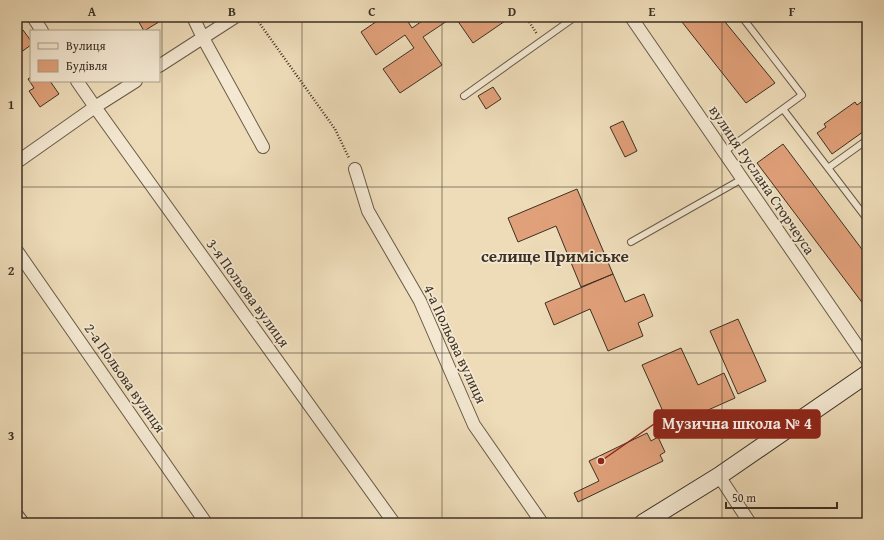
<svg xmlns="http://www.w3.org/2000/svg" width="884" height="540" font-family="'Gentium Book Plus',serif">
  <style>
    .building { fill: #e0a079; stroke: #3c3023 }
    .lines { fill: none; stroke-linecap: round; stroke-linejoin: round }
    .lane-casing { stroke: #685b48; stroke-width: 8 }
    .street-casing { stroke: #685b48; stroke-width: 14 }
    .secondary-casing { stroke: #3c3023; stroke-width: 19 }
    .path { stroke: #3c3023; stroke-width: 2.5; stroke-dasharray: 1 2; stroke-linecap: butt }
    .lane { stroke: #f4e8d2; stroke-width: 6 }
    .street { stroke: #f4e8d2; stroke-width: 12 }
    .secondary { stroke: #f4e8d2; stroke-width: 17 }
    .grid { fill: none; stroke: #3c3023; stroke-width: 1; stroke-opacity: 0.55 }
    .labels { text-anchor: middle; stroke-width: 3.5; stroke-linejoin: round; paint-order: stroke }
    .street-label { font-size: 15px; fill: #3c3023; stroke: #f4e8d2 }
    .quarter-label { font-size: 17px; font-weight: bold; fill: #3c3023; stroke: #f4e8d2 }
    .leader { fill: none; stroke: #8f2418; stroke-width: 1.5 }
    .callout-dot { fill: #8f2418; stroke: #f4e8d2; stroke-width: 1.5 }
    .callout { fill: #8f2418; stroke: #8f2418; stroke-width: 1.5 }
    .callout-label { font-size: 16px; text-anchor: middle; font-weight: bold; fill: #fff }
    .neatline { fill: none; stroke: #3c3023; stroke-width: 1.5 }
    .grid-label { font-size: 13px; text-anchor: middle; font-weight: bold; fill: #3c3023 }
  </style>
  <rect width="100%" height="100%" fill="#eedcb9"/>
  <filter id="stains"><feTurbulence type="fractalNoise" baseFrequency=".005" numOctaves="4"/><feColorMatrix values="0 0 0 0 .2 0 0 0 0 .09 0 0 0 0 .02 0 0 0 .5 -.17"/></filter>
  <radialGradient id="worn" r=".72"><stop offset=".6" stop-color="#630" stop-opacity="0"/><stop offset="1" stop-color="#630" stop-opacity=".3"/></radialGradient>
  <path class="building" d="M136 17H167L144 31Z
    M383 17H405L412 28 428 17H453L423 37 442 65 400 93 383 69 414 48 405 35 376 55 361 32Z
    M455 17H511L473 43Z
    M678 17H721L775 83 746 103Z
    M23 30 31 41V45L17 55V34Z
    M31 77V81H50L59 94 40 107 29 91 34 88 28 79Z
    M493 87 501 99 486 109 478 96Z
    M867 98V129L832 154 817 133 826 127 824 124 855 102 857 105Z
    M623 121 637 151 625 157 610 127Z
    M783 144 867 256V309L757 163Z
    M577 189 613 274 581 287 556 226 518 242 508 218Z
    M613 274 625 302 644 294 653 316 638 323 643 336 608 351 590 309 554 325 545 303Z
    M738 319 766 381 738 394 710 331Z
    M681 348 698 385 724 373 735 398 670 427 642 365Z
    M647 433 651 441 658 437 665 452 660 455 663 461 578 502 574 493 599 481 589 461Z"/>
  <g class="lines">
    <defs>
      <path id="lane" d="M464 96 575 17
        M783 109 867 219
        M724 152 802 95 742 17
        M828 168 867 140
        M631 242 742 179"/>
      <path id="street" d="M33 17 42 31
        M193 17 203 38 263 147
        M631 17 867 360
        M159 66 235 17
        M77 81 95 107 394 523
        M17 162 95 107 136 81
        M355 169 368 211 420 301 474 425 542 523
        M17 251 206 523
        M719 476 750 523
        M17 515 23 523"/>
      <path id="secondary" d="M643 523 719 476 867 374"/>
    </defs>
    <use href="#lane" class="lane-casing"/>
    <use href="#street" class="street-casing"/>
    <use href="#secondary" class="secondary-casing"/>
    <path class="path" d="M255 17 335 129 349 158
      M526 17 537 34"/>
    <use href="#lane" class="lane"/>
    <use href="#street" class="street"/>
    <use href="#secondary" class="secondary"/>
  </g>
  <path class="grid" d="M162 17V523M302 17V523M442 17V523M582 17V523M722 17V523M17 187H867M17 353H867"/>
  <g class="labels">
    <g class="street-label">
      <text transform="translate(762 180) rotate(56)" y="5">вулиця Руслана Сторчеуса</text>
      <text transform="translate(248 293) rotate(54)" y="5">3-я Польова вулиця</text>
      <text transform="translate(455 344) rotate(65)" y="5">4-а Польова вулиця</text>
      <text transform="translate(125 378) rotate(55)" y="5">2-а Польова вулиця</text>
    </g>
    <g class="quarter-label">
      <text x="555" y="262">селище Приміське</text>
    </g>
  </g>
  <path class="leader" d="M601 461L654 424"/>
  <circle class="callout-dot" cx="601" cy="461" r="4"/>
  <rect class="callout" x="654" y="410" width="166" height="28" rx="4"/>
  <g class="callout-label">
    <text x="737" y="429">Музична школа № 4</text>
  </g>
  <rect width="884" height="540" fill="none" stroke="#eedcb9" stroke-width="44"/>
  <rect x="30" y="30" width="130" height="52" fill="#f4e8d2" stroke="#aa9e8c"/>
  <rect x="38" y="43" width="20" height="6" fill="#f4e8d2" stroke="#aa9e8c"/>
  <text x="66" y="50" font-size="12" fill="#3c3023">Вулиця</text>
  <rect x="38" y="60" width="20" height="12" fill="#e0a079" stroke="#aa9e8c"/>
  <text x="66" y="70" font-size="12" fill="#3c3023">Будівля</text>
  <path d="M726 502v6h111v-6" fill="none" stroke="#3c3023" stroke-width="2"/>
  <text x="732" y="502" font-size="12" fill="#3c3023" stroke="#f4e8d2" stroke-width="3" paint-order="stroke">50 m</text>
  <rect x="22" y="22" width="840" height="496" class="neatline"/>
  <g class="grid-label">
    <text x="92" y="16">A</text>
    <text x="232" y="16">B</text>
    <text x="372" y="16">C</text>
    <text x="512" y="16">D</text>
    <text x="652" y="16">E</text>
    <text x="792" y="16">F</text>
    <text x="11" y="109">1</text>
    <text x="11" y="275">2</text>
    <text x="11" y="440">3</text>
  </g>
  <rect width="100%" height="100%" filter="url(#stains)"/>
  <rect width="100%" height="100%" fill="url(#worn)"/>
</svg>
